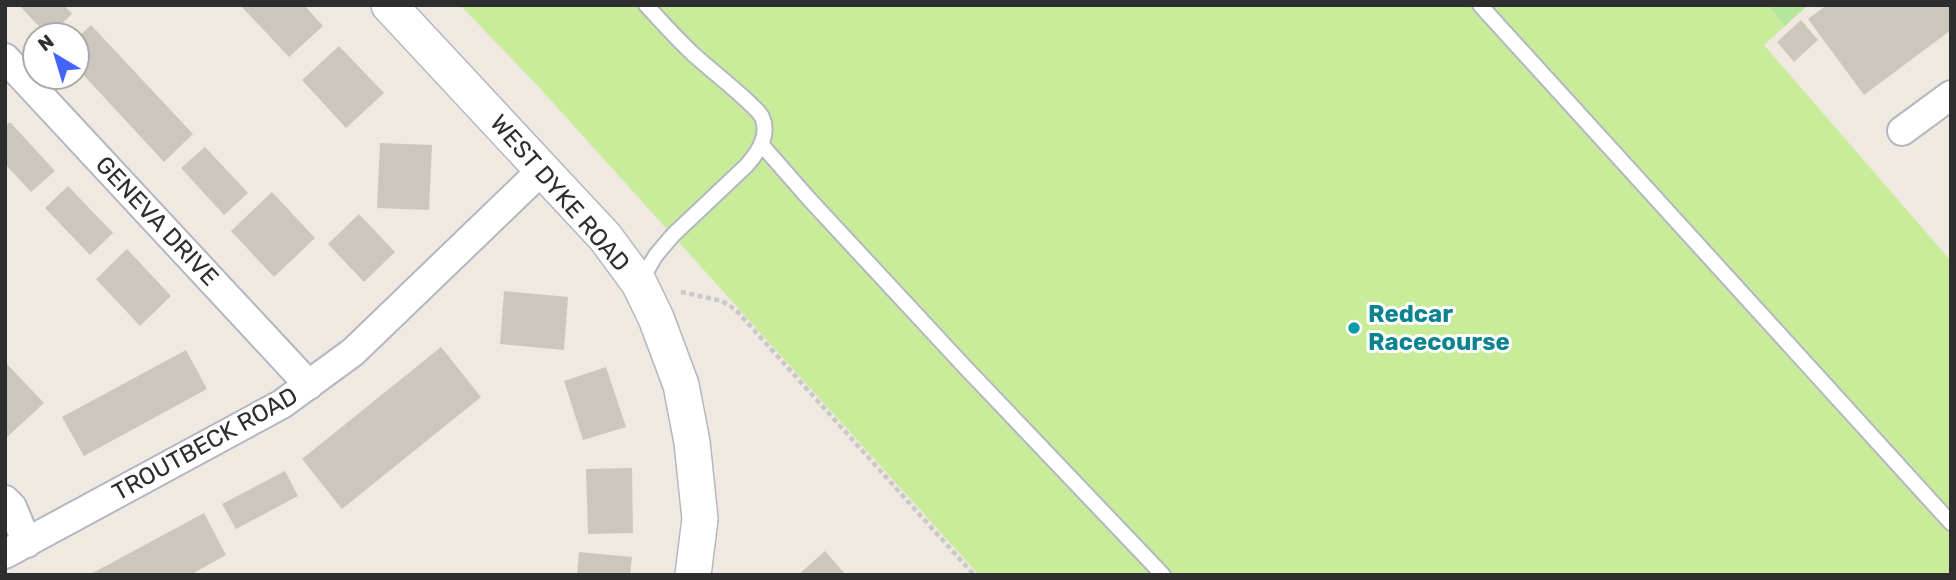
<svg xmlns="http://www.w3.org/2000/svg" width="1956" height="580" font-family="Rubik,sans-serif">
  <style>
    .green { fill: #b6e59e }
    .pitch { fill: #c9ec9a }
    .building { fill: #cbc7bf }
    .lines { fill: none; stroke-linecap: round; stroke-linejoin: round }
    .service-casing { stroke: #b4b7c1; stroke-width: 18 }
    .minor-casing { stroke: #b4b7c1; stroke-width: 32 }
    .tertiary-casing { stroke: #b4b7c1; stroke-width: 38 }
    .path { stroke: #c9c9c9; stroke-width: 4.5; stroke-dasharray: 5 3.5; stroke-linecap: butt }
    .service { stroke: #fff; stroke-width: 14 }
    .minor { stroke: #fff; stroke-width: 28 }
    .tertiary { stroke: #fff; stroke-width: 35 }
    .culture-dot { fill: #0f9aa8; stroke: #fff; stroke-width: 2.5 }
    .labels { text-anchor: middle; stroke-width: 6; stroke-linejoin: round; paint-order: stroke }
    .street-label { font-size: 24px; fill: #2e2e2e; stroke: #fff }
    .culture-label { font-size: 24px; font-weight: bold; fill: #0d838f; stroke: #fff; text-anchor: start }
  </style>
  <rect width="100%" height="100%" fill="#efe9e1"/>
  <path class="green" d="M1767 5H1808L1785 26Z"/>
  <path class="pitch" d="M460 5H1767L1785 26 1764 45 1951 261V575H979L536 84Z"/>
  <path class="building" d="M19 5H64L72 14 50 35H47Z
    M240 5H304L323 26 289 57Z
    M1827 5H1951V30L1864 95 1808 19Z
    M1801 20 1818 40 1794 62 1777 42Z
    M91 25 193 134 164 162 77 68V38Z
    M339 46 384 93 346 128 302 80Z
    M10 122 55 171 31 192 5 164V126Z
    M380 143 432 145 429 210 377 208Z
    M205 147 248 193 224 215 181 168Z
    M68 186 113 233 90 255 45 208Z
    M272 192 315 238 274 277 231 231Z
    M359 214 395 252 364 282 328 244Z
    M127 249 171 296 140 326 96 279Z
    M504 291 568 297 564 350 500 344Z
    M441 347 481 397 342 509 302 459Z
    M186 350 207 389 84 456 62 417Z
    M5 362 44 403 5 439Z
    M606 367 626 427 583 440 564 381Z
    M632 468 633 533 588 534 586 469Z
    M285 471 298 496 236 529 222 504Z
    M204 513 226 555 190 575H89Z
    M825 551 846 575H798Z
    M579 552 632 557 630 575H577Z"/>
  <g class="lines">
    <defs>
      <path id="service" d="M1480 5 1951 523
        M761 144 810 200 964 366 1163 575
        M640 282 656 255 673 235 746 166C758 153 770 135 762 117 756 105 704 65 691 52 675 37 661 21 646 5"/>
      <path id="minor" d="M5 58 309 385
        M1902 131 1951 95
        M5 500 12 507 27 543
        M5 554 282 404 353 352 543 169"/>
      <path id="tertiary" d="M389 5 605 237 639 283 656 318 681 385 692 442 700 519 693 575"/>
    </defs>
    <use href="#service" class="service-casing"/>
    <use href="#minor" class="minor-casing"/>
    <use href="#tertiary" class="tertiary-casing"/>
    <path class="path" d="M681 292 722 301 736 310 974 575"/>
    <use href="#service" class="service"/>
    <use href="#minor" class="minor"/>
    <use href="#tertiary" class="tertiary"/>
  </g>
  <circle class="culture-dot" cx="1354" cy="328" r="7"/>
  <g class="labels">
    <g class="street-label">
      <text transform="translate(560 193) rotate(49)" y="8">WEST DYKE ROAD</text>
      <text transform="translate(157 221) rotate(47)" y="8">GENEVA DRIVE</text>
      <text transform="translate(205 444) rotate(-29)" y="8">TROUTBECK ROAD</text>
    </g>
    <g class="culture-label">
      <text x="1368" y="322">Redcar<tspan x="1368" dy="28">Racecourse</tspan></text>
    </g>
  </g>
  <rect width="1956" height="580" fill="none" stroke="#2e2e2e" stroke-width="14"/>
  <g transform="translate(56 56) rotate(322)"><circle r="33" fill="#ffffff" stroke="#ababab" stroke-width="2"/>
  <path d="M0-5L12 26L0 18L-12 26Z" fill="#4264fb"/>
  <text y="-10" font-size="19" font-weight="bold" text-anchor="middle" fill="#2e2e2e">N</text>
  </g>
</svg>
